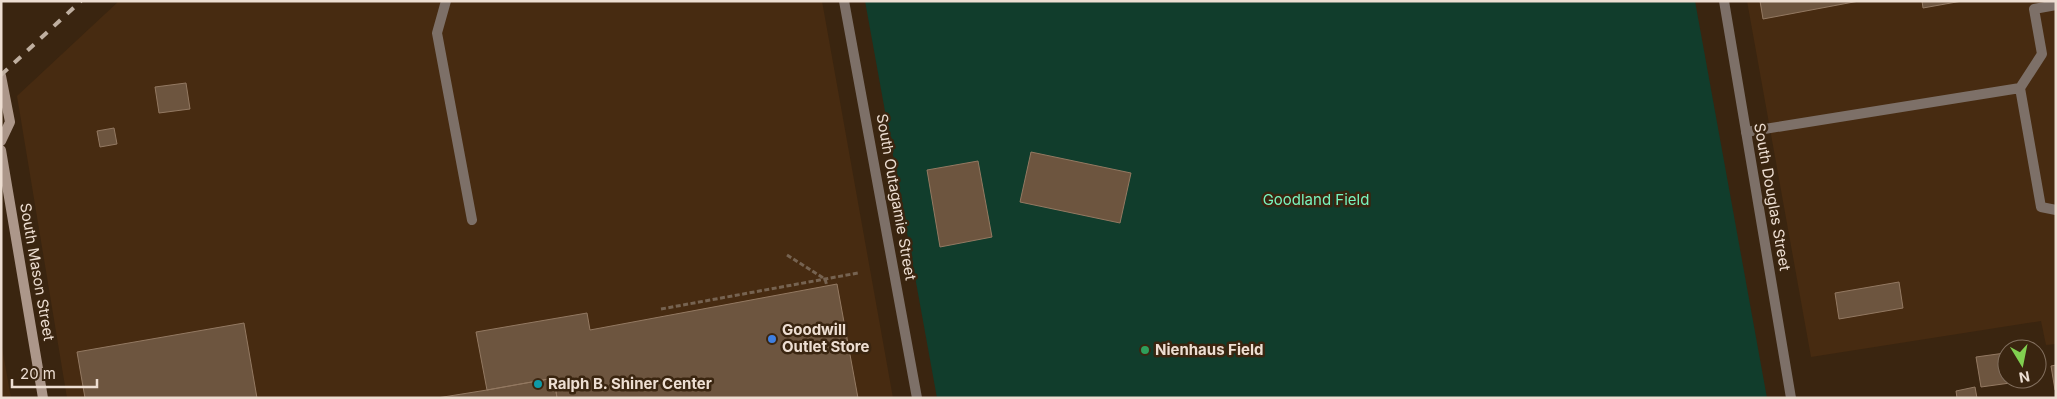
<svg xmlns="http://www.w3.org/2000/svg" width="2057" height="399" font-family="Inter,sans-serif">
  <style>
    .built { fill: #472b11 }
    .green { fill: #113d2c }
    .building { fill: #6d553f; stroke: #937962 }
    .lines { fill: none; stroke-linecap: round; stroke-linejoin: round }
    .path { stroke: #766351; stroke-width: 3; stroke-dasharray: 5 2.5; stroke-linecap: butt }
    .service { stroke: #7d7068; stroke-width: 10 }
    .minor { stroke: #7d7068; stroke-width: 10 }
    .secondary { stroke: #ac978a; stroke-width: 10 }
    .rail { stroke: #bfafa0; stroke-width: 4; stroke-dasharray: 9 9; stroke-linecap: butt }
    .shop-dot { fill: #3f7fe0; stroke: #3a2510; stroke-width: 2 }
    .leisure-dot { fill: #2e9e5b; stroke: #3a2510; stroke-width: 2 }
    .culture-dot { fill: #0f9aa8; stroke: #3a2510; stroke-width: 2 }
    .labels { text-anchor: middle; stroke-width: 5; stroke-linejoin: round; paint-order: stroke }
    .street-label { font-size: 15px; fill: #edded2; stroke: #3a2510 }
    .park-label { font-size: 15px; fill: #79f6c0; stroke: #3a2510 }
    .poi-label { font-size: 15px; font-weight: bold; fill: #edded2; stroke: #3a2510; text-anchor: start }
  </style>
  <rect width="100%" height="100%" fill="#3a2510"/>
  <path class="built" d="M119 1H822L893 398H67L17 96Z
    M1747 1H2056V344L2046 345 2041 321 1811 357Z
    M1 342 11 398H1Z"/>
  <path class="green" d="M865 1H1695L1767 398H937Z"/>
  <path class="building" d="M1760 1H1859L1763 19Z
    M1922 1H1962L1923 8Z
    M186 83 190 109 159 113 155 87Z
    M114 128 117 144 100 147 97 131Z
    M1031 152 1131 173 1120 223 1020 202Z
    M978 161 992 237 940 247 927 170Z
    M1899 282 1903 308 1839 319 1835 293Z
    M837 284 858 398H557L554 378 487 390 476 332 587 313 590 330Z
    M244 323 257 398H85L77 352Z
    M2005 353 2007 379H2010V383L1981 387 1976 357Z
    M2056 365V390H2055L2051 366Z
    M554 378 557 398H437L487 390Z
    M1975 387 1977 398H1957L1956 391Z"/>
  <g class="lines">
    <path class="path" d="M787 255 825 279 827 286
      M661 309 858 273"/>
    <path class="service" d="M446 1 437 33 472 220
      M2020 88 2042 54 2034 9 2056 5
      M1746 132 2020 88 2041 207 2056 210"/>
    <path class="minor" d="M844 1 917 398
      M1724 1 1791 398"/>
    <path class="secondary" d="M1 76 10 122 1 141
      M1 150 43 398"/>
    <path class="rail" d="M1 75 81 1"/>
  </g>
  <circle class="shop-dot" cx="772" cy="339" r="5"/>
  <circle class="leisure-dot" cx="1145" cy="350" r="5"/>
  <circle class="culture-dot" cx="538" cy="384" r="5"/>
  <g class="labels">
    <g class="street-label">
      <text transform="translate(896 197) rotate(80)" y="5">South Outagamie Street</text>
      <text transform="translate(1772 197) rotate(80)" y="5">South Douglas Street</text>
      <text transform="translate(37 272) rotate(80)" y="5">South Mason Street</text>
    </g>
    <g class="park-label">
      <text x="1316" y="205">Goodland Field</text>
    </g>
    <g class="poi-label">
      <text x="782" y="335">Goodwill<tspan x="782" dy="17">Outlet Store</tspan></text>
      <text x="1155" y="355">Nienhaus Field</text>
      <text x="548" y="389">Ralph B. Shiner Center</text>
    </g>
  </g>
  <rect width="2057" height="399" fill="none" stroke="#edded2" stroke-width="5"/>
  <g transform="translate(2022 364) rotate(170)"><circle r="24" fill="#3a2510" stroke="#826f5e"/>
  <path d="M0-4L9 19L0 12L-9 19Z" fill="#81d050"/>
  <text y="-8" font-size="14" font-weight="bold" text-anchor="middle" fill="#edded2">N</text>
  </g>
  <path d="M12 379v8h85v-8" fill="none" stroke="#edded2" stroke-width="2.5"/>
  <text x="20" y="379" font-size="15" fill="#edded2" stroke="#3a2510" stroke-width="4" paint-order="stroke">20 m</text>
</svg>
